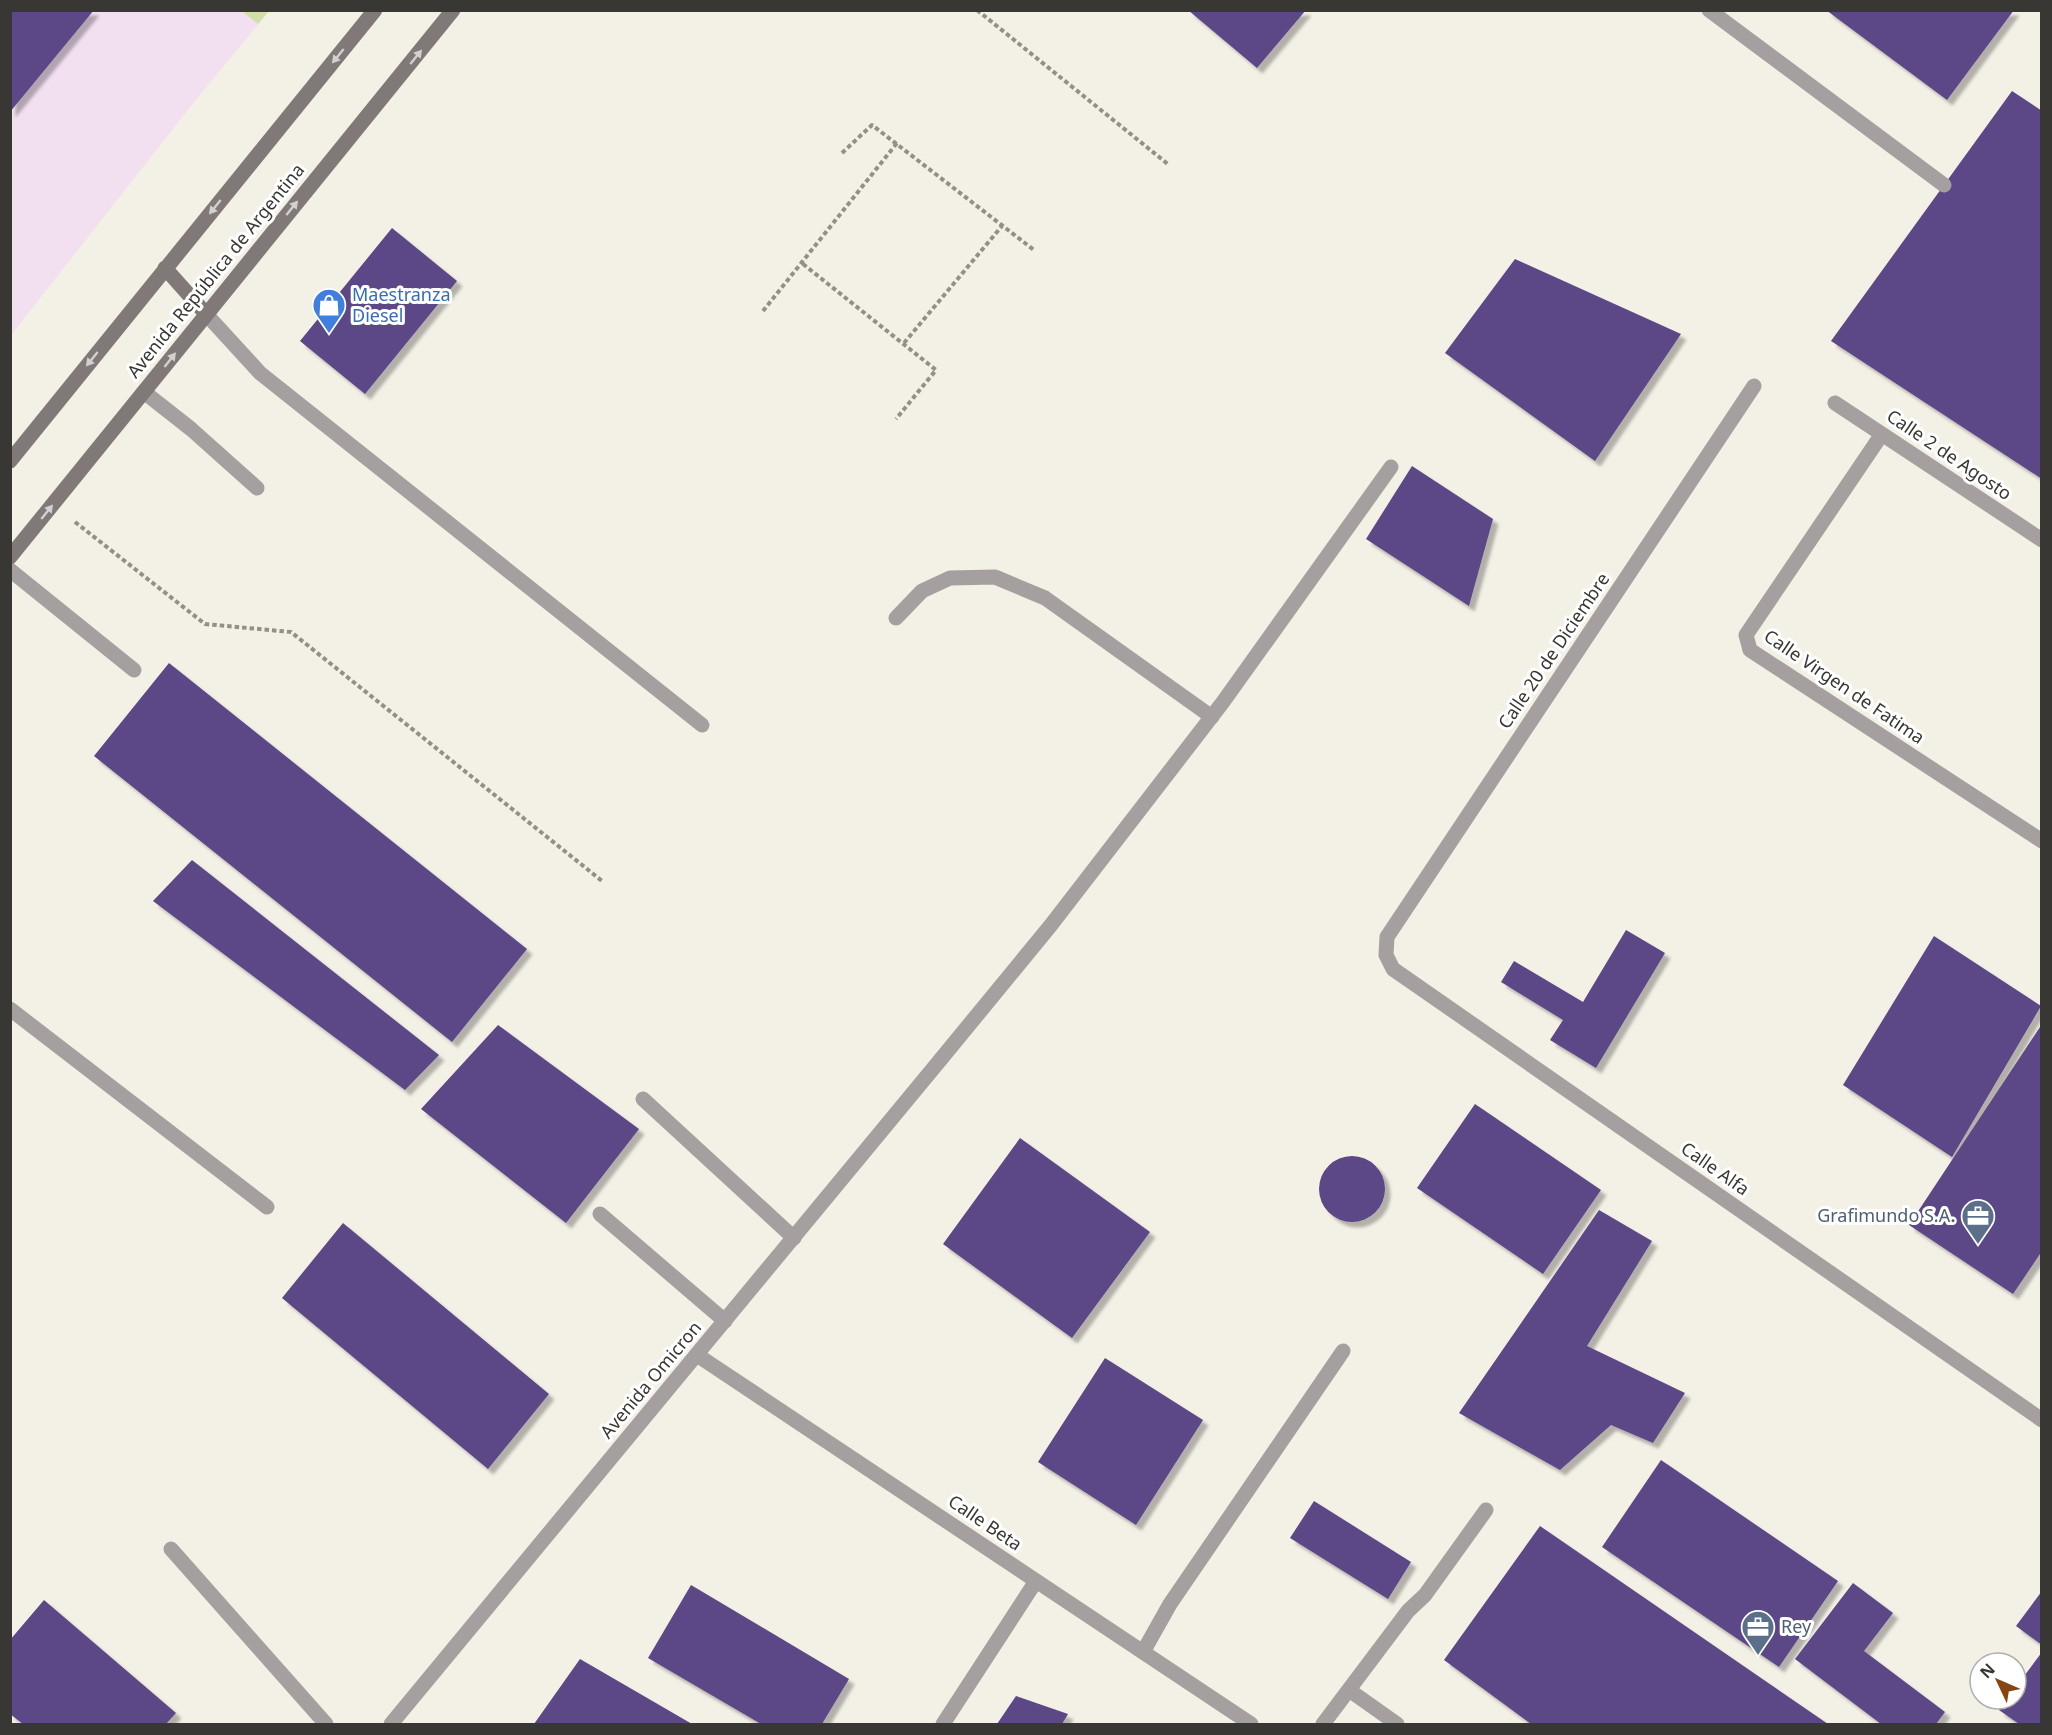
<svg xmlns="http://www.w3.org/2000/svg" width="2052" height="1735" font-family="'Noto Sans',sans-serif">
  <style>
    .industrial { fill: #f2dff0 }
    .green { fill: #d1e0a8 }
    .building { fill: #5c4687; filter: url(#shadow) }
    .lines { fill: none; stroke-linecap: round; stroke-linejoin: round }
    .path { stroke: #929089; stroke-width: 4; stroke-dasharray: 4.5 3; stroke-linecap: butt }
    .service { stroke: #a59f9f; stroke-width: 15 }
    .minor { stroke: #a59f9f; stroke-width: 15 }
    .secondary { stroke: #807978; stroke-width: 15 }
    .oneway { fill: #d3d0d0 }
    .labels { text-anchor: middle; stroke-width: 6; stroke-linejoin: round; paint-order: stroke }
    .street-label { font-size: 18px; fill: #383733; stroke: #fff }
    .shop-label { font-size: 18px; fill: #366cbe; stroke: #fff; text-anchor: start }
    .service-label { font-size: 18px; fill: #4e5e75; stroke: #fff; text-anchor: end }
  </style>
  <defs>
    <filter id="shadow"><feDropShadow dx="5.5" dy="5.5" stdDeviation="1.5" flood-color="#0004"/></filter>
  </defs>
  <rect width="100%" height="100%" fill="#f3f0e6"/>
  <path class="industrial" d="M11 11H269L194 102 11 335Z"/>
  <path class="green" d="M242 11H269L258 24Z"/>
  <path class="building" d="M10 10H94L10 112Z
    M1188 10H1306L1257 68Z
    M1826 10H2014L1947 100Z
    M2012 91 2042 111V479L1831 341Z
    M392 228 457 281 365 394 300 341Z
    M1515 259 1681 334 1595 461 1445 353Z
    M1412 466 1493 519 1469 606 1366 539Z
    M169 663 527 949 452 1042 94 756Z
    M192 860 439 1055 405 1090 153 901Z
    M1626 930 1665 953 1596 1068 1550 1040 1563 1020 1501 982 1514 961 1583 1002Z
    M1934 936 2041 1006 1952 1157 1843 1085Z
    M2042 1024V1251L2013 1294 1909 1225Z
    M498 1025 639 1129 566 1223 421 1109Z
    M1475 1104 1601 1190 1543 1274 1417 1188Z
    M1020 1138 1150 1232 1072 1338 943 1244Z
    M1319 1189a33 33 0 1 1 66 0a33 33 0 1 1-66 0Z
    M1599 1210 1652 1241 1587 1346 1685 1393 1653 1443 1611 1425 1560 1470 1459 1413Z
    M343 1223 549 1394 488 1469 282 1298Z
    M1105 1358 1203 1420 1136 1525 1038 1462Z
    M1661 1460 1838 1581 1779 1667 1602 1547Z
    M1314 1501 1411 1562 1388 1599 1290 1538Z
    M1540 1526 1828 1724H1531L1444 1660Z
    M1853 1583 1893 1613 1864 1651 1945 1712 1936 1724H1881L1795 1659Z
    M691 1585 849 1679 822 1724H761L648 1658Z
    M2042 1591V1645L2016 1626Z
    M44 1600 176 1713 166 1724H23L10 1714V1640Z
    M2042 1652V1724H2019L1999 1710 2007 1699H2016V1687Z
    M580 1659 692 1724H534Z
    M1016 1696 1068 1714 1062 1724H997Z"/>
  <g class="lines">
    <path class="path" d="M977 10 1169 165
      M842 153 872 125 1034 250
      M803 264 936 370 896 419
      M763 311 897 143
      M904 343 1002 226
      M75 522 205 624 291 632 602 881"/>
    <path class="service" d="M1709 10 1944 185
      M206 314 260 373 702 725
      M1754 386 1387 937 1386 955 1393 969 2042 1420
      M144 392 191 429 257 488
      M10 570 134 670
      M896 618 922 591 950 578 995 577 1045 598 1212 717
      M10 1009 267 1207
      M941 1059 1051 925 1223 702 1391 467
      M643 1099 794 1238
      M600 1214 725 1321
      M171 1549 326 1724
      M1143 1652 1170 1604 1343 1351
      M1349 1690 1397 1724
      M943 1724 1036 1581
      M1323 1724 1408 1611 1425 1595 1486 1510"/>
    <path class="minor" d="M1835 403 2042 540
      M1882 434 1746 635 1750 650 2042 841
      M697 1355 1251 1724
      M391 1724 941 1059"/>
    <path class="secondary" d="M165 268 206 314
      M10 461 375 10
      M10 557 453 10"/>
  </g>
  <defs><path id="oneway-solid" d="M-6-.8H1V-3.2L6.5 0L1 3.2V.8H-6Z" transform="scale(1.5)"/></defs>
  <g class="oneway">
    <use href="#oneway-solid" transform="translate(338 56) rotate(129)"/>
    <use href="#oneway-solid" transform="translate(416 57) rotate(-51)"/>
    <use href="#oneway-solid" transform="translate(215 207) rotate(129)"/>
    <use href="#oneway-solid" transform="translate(292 208) rotate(-51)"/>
    <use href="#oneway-solid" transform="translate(92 359) rotate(129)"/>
    <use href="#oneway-solid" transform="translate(170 360) rotate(-52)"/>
    <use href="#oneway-solid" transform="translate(47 512) rotate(-51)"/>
  </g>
  <defs>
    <symbol id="shop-pin" viewBox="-11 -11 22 30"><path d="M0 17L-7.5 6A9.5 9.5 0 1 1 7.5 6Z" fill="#3f7fe0" stroke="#fff"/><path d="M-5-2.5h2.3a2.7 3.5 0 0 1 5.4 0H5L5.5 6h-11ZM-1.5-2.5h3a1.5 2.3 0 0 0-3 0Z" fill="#fff"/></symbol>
    <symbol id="office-pin" viewBox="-11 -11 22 30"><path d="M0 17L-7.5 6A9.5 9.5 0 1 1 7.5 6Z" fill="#5c6f8a" stroke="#fff"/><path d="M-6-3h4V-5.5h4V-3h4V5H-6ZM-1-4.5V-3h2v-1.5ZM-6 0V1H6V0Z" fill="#fff"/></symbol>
  </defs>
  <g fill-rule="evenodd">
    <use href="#shop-pin" x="310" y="286" width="38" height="52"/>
    <use href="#office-pin" x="1959" y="1197" width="38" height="52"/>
    <use href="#office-pin" x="1739" y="1608" width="38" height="52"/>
  </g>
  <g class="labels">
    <g class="street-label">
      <text transform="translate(216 271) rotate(-51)" y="6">Avenida República de Argentina</text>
      <text transform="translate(1949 455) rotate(34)" y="6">Calle 2 de Agosto</text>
      <text transform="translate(1554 651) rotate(-56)" y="6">Calle 20 de Diciembre</text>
      <text transform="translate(1844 687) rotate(34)" y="6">Calle Virgen de Fatima</text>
      <text transform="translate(1715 1169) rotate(35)" y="6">Calle Alfa</text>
      <text transform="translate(651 1380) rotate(-50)" y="6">Avenida Omicron</text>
      <text transform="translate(985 1523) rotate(34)" y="6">Calle Beta</text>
    </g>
    <g class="shop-label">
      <text x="352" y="301">Maestranza<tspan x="352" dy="21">Diesel</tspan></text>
    </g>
    <g class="service-label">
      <text x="1955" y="1222">Grafimundo S.A.</text>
      <text x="1781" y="1633" text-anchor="start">Rey</text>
    </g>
  </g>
  <rect width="2052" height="1735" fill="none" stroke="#383733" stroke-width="24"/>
  <g transform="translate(1998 1681) rotate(314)"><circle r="28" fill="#ffffff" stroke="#afafad" stroke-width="1.5"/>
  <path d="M0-4.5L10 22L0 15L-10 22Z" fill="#864511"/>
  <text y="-9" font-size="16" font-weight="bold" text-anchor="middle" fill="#383733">N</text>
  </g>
</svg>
